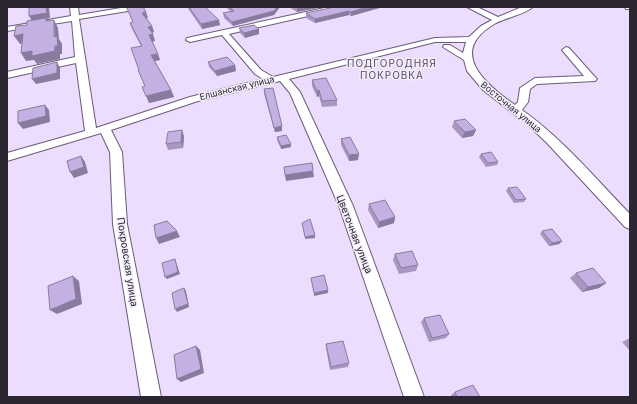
<svg xmlns="http://www.w3.org/2000/svg" width="637" height="404" font-family="Inter,sans-serif">
  <style>
    .lines { fill: none; stroke-linecap: round; stroke-linejoin: round }
    .minor-casing { stroke: #6a5c78; stroke-width: 2 }
    .minor { fill: #fff; fill-rule: evenodd }
    .wall { fill: #a997c2 }
    .shaded-wall { fill: #897b9e }
    .building { fill: #c4b0e2; stroke: #897b9e }
    .labels { text-anchor: middle; stroke-width: 3; stroke-linejoin: round; paint-order: stroke }
    .far-street-label { font-size: 9px; fill: #2c2632; stroke: #f4eefb }
    .far-quarter-label { font-size: 10px; letter-spacing: 1px; fill: #564964; stroke: #f4eefb }
    .street-label { font-size: 10px; fill: #2c2632; stroke: #f4eefb }
  </style>
  <rect width="100%" height="100%" fill="#ecdcfd"/>
  <g class="lines">
    <defs>
      <path id="minor" d="M70 7H78L79 15 127 7H144L140 9 79 19 96 128 190 97 263 79 255 74 222 35 190 42 186 40 187 38 329 7H343L339 9 229 34 261 70 273 77 435 38 469 37 481 26 492 20 467 7H477L498 17 522 7H533C525 14 506 18 496 23 446 51 485 84 515 105L518 102 520 88 535 78 584 76 562 50 566 47 569 48 595 77 597 79 595 81 537 84 530 89 528 102 522 110C563 139 595 178 630 214V229L625 227 547 143 527 124 483 90 467 71 464 60 443 47 444 45H450L463 53 466 42H435L289 79 300 92 353 206 424 397H404L339 206 290 93 280 81 198 101 111 130 122 152 127 224 161 397H141L113 224 110 152 101 133 7 161V153L85 131 76 63 7 78V72L75 57 72 21 7 31V27L71 16Z
        M625 7H630V9H626Z"/>
    </defs>
    <use href="#minor" class="minor-casing"/>
    <use href="#minor" class="minor"/>
  </g>
  <path class="wall" d="M187 7H205L220 25 202 29Z
    M226 7H280L274 15 233 26 224 18 223 13 231 12Z
    M289 7H322L297 12Z
    M383 7 351 16 349 15 315 23 306 18V13Z
    M127 8 148 18H146L152 26 154 32 152 33 155 41H152L160 60 155 61 171 90 174 97 149 103 145 86 138 70H139L141 46 132 29 130 23 133 22Z
    M239 28 259 29V34L245 38 240 33Z
    M208 62 235 65 236 71 217 76 209 67Z
    M312 80 337 100V106L322 107 319 96 317 97 312 86Z
    M264 89 282 131 275 132 264 94Z
    M454 121 476 130 473 136 462 138 452 127Z
    M184 136 183 148 168 150 166 144Z
    M277 137 291 147 281 149 277 140Z
    M341 139 358 160 349 161 341 145Z
    M481 154 498 162 497 165 486 167 479 157Z
    M508 188 526 199 524 202 514 203 506 191Z
    M369 204 395 217 394 223 378 228 368 210Z
    M542 231 562 241 559 244 549 246 540 234Z
    M395 254 418 265 416 271 399 274 393 260Z
    M576 273 606 283 599 288 582 292 570 278Z
    M424 318 449 334 446 338 429 342 421 322Z
    M630 338V351L622 342Z
    M326 344 349 363 348 367 330 370 326 348Z
    M455 392 480 397H452L451 395Z"/>
  <path class="shaded-wall" d="M46 7H49L50 18 46 19 50 26 32 21 29 16Z
    M277 7H280L274 15 233 26 232 22Z
    M301 7H322L297 12V8Z
    M367 7H383L351 16V12Z
    M349 11V15L315 23V19Z
    M146 12 148 18 144 19 142 13Z
    M54 20 58 28 59 39 62 44V54H60V59L37 64 34 60 26 61 21 53 55 46Z
    M219 20 220 25 202 29 201 24Z
    M152 26 154 32 150 33 148 27Z
    M259 29V34L245 38 244 33Z
    M23 34 28 42 20 44 14 36Z
    M153 34 155 41 152 42 149 35Z
    M158 54 160 60 154 61 151 55Z
    M57 62 60 68V79L36 84 32 79Z
    M235 65 236 71 217 76 215 71Z
    M171 90 174 97 149 103 146 96Z
    M319 90V96L317 97V91Z
    M45 105 49 110 50 122 23 129 18 123Z
    M282 126V131L275 132 274 128Z
    M182 130 184 136 183 148 181 142Z
    M476 130 473 136 462 138 465 132Z
    M291 144V147L281 149V146Z
    M359 154 358 160 349 161V155Z
    M81 156 85 162 88 173 74 178 70 172Z
    M313 171 314 177 286 181 285 175Z
    M395 217 394 223 378 228 379 222Z
    M177 231 180 237 159 244 156 238Z
    M315 235V238L305 239V237Z
    M562 241 559 244 549 246 552 243Z
    M175 259 180 274 167 279 165 277Z
    M73 276 79 281 82 304 57 314 50 310Z
    M606 283 599 288 582 292 588 287Z
    M184 288 186 291 189 307 177 312 175 309Z
    M328 290V293L314 296V293Z
    M196 346 200 350 204 373 181 382 177 379Z"/>
  <path class="building" d="M29 7H46L47 13 29 16Z
    M129 7H143L146 12 142 13 152 26 148 27 153 34 149 35 158 54 151 55 171 90 146 96 142 87 145 86 138 70H139L131 48 142 46 130 23 133 22 127 8Z
    M189 7H205L219 20 201 24Z
    M230 7H277L274 11 232 22 223 13 234 11Z
    M335 7H367L351 12 349 11 315 19 306 13Z
    M46 18V21L54 20V37L57 36 58 46H55V51L32 56V51L21 53 23 34 14 36 16 26 27 25V21Z
    M254 25 259 29 244 33 239 28Z
    M227 57 235 65 215 71 208 62Z
    M57 62V73L32 79 33 68Z
    M326 78 337 100 322 101 319 90 317 91 312 80Z
    M273 88 282 126 274 128 264 89Z
    M45 105 46 116 18 123V111Z
    M465 119 476 130 465 132 454 121Z
    M182 130 181 142 166 144 168 132Z
    M286 135 291 144 281 146 277 137Z
    M350 137 359 154 349 155 341 139Z
    M491 152 498 162 488 163 481 154Z
    M81 156 84 167 70 172 67 161Z
    M312 163 313 171 285 175 284 167Z
    M517 187 526 199 516 200 508 188Z
    M385 200 395 217 379 222 369 204Z
    M310 219 315 235 305 237 302 223Z
    M167 221 177 231 156 238 154 225Z
    M552 229 562 241 552 243 542 231Z
    M412 251 418 265 401 268 395 254Z
    M175 259 178 272 165 277 162 263Z
    M593 268 606 283 588 287 576 273Z
    M324 275 328 290 314 293 311 278Z
    M73 276 76 299 50 310 48 286Z
    M184 288 188 304 175 309 172 293Z
    M440 315 449 334 432 338 424 318Z
    M343 341 349 363 331 367 326 344Z
    M196 346 201 369 177 379 174 355Z
    M473 385 480 397H457L455 392Z"/>
  <g class="labels">
    <g class="far-street-label">
      <text transform="translate(237 88) rotate(-14)" y="3">Елшанская улица</text>
      <text transform="translate(511 107) rotate(39)" y="3">Восточная улица</text>
    </g>
    <g class="far-quarter-label">
      <text x="392" y="67">ПОДГОРОДНЯЯ<tspan x="392" dy="12">ПОКРОВКА</tspan></text>
    </g>
    <g class="street-label">
      <text transform="translate(355 234) rotate(69)" y="4">Цветочная улица</text>
      <text transform="translate(128 262) rotate(81)" y="4">Покровская улица</text>
    </g>
  </g>
  <rect width="637" height="404" fill="none" stroke="#2c2632" stroke-width="16"/>
</svg>
